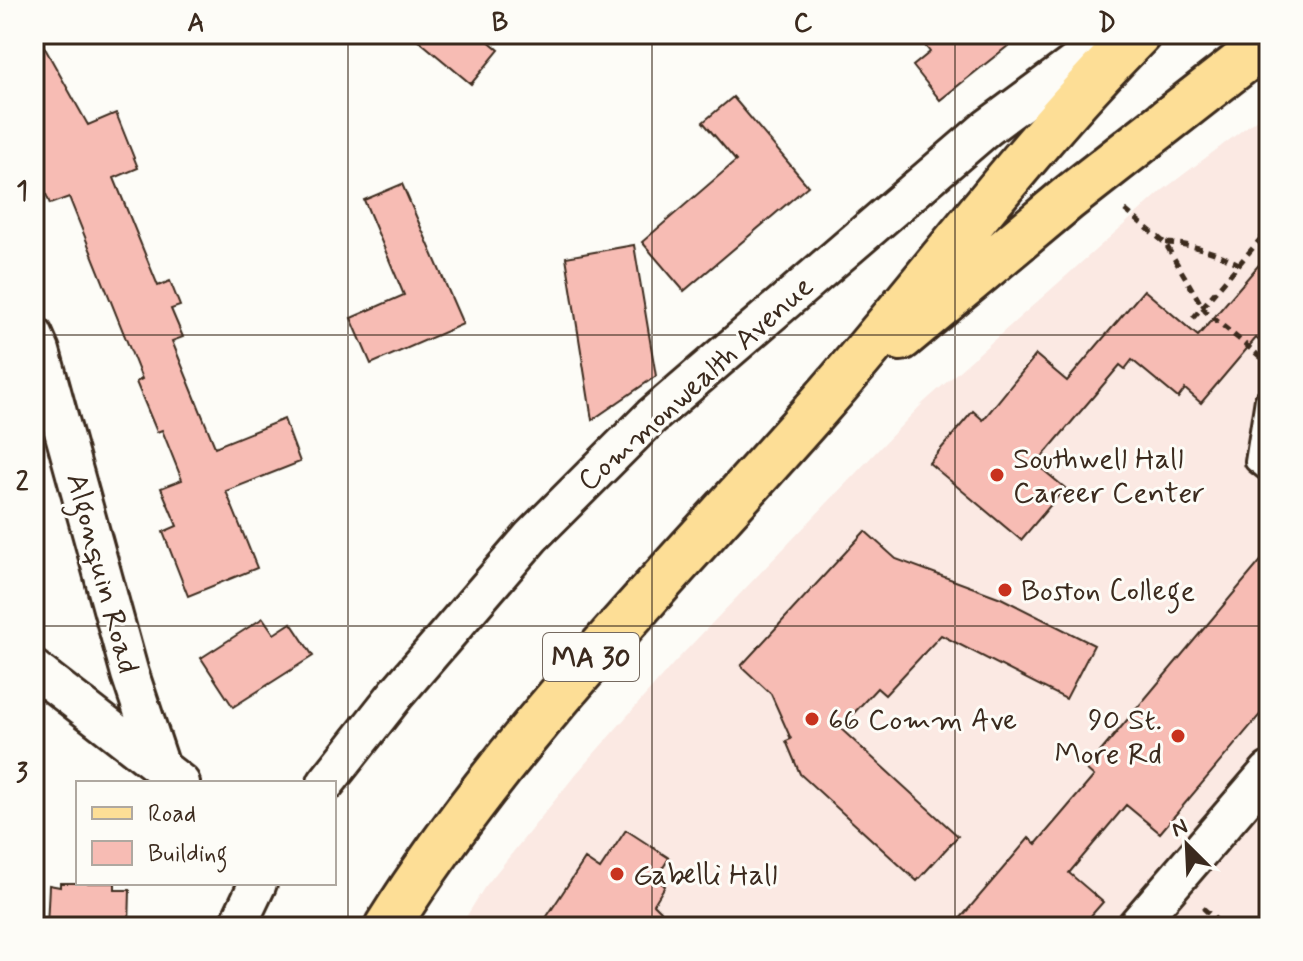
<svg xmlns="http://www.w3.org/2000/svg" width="1303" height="961" font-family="Mynerve,sans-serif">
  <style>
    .built { fill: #fbe9e3 }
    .building { fill: #f7bcb4; stroke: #3b2a1e; stroke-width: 2 }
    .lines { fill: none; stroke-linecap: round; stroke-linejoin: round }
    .service-casing { stroke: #3b2a1e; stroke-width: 24 }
    .minor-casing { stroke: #3b2a1e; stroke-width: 42 }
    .primary-casing { stroke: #3b2a1e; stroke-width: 50 }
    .path { stroke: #3b2a1e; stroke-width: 5; stroke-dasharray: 8 6; stroke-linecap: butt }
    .service { stroke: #fdfcf7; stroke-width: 18 }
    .minor { stroke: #fdfcf7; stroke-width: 36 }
    .primary { stroke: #fdde96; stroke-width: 44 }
    .grid { fill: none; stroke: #3b2a1e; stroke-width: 2; stroke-opacity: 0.55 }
    .poi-dot { fill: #c8321e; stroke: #fdfcf7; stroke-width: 3 }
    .labels { text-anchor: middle; stroke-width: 6; stroke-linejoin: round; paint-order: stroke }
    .shield { fill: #fdfcf7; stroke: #75695f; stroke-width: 2 }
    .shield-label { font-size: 28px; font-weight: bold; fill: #3b2a1e }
    .street-label { font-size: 30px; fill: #3b2a1e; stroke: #fdfcf7 }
    .poi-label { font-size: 30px; fill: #3b2a1e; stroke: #fdfcf7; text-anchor: start }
    .neatline { fill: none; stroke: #3b2a1e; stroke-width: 3 }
    .grid-label { font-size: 26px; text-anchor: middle; font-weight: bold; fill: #3b2a1e }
  </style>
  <rect width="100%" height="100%" fill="#fdfcf7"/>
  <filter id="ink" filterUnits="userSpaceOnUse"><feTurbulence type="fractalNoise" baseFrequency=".0125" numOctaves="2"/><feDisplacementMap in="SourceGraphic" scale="16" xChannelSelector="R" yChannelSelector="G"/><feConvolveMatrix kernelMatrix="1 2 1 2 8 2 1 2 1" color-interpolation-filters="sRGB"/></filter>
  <g filter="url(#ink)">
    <path class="built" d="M1269 110V927H460L484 888 576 774 673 664 923 403 1163 190Z"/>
    <path class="building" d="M34 34H37L88 125 116 113 138 168 114 178 158 286 170 281 180 306 171 309 183 337 172 341 215 447 284 419 300 462 226 491 257 568 188 596 163 532 177 526 161 488 182 480 162 430 157 432 136 382 142 379 69 197 50 204 34 164Z
      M411 34H480L499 50 471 84Z
      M916 34H1023L940 100 913 66 930 52Z
      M733 97 808 186 684 291 642 242 736 161 703 122Z
      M402 184 463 324 371 364 351 318 404 295 364 200Z
      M634 245 656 376 592 420 566 257Z
      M1269 253V349L1256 338 1201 403 1185 389 1178 398 1132 360 1125 369 1120 365 1036 464 1065 488 1021 540 929 463 973 411 983 420 1036 355 1067 381 1144 290 1198 336Z
      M865 531 896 559 1001 598 1094 645 1066 699 941 635 885 695 877 688 840 728 958 836 917 881 800 774 786 741 791 739 771 694 741 666Z
      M1269 551V704L1160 833 1126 805 1069 873 1103 902 1081 927H953L1029 838 1036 844 1094 776 1086 769Z
      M263 618 274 634 291 623 313 656 233 707 201 658Z
      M626 830 669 858 656 879 665 886 654 904 661 911 651 927H540L585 859 600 869Z
      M60 883H115V890H130L129 927H47L49 885 60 887Z"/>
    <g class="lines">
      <defs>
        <path id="service" d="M1265 399 1255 462 1269 473"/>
        <path id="minor" d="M34 335 41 351 130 674 160 764
          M34 669 181 783
          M326 783 397 693 531 537 652 416 987 128 1114 34
          M237 927 258 883
          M1135 927 1269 771"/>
        <path id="primary" d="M901 338 1067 199 1269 41
          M387 927C508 734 670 576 819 406 926 284 1024 149 1138 34"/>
      </defs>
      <use href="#service" class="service-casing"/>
      <use href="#minor" class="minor-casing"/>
      <use href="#primary" class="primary-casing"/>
      <path class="path" d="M1125 210 1165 243 1205 311 1269 364
        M1166 243C1193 244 1215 252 1239 264
        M1193 318 1269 229
        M1203 908 1224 927"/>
      <use href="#service" class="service"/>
      <use href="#minor" class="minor"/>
      <use href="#primary" class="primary"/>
    </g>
  </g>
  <path class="grid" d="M348 34V927M652 34V927M955 34V927M34 335H1269M34 626H1269"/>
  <g class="poi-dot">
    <circle cx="997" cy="475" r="8"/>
    <circle cx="1005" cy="590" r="8"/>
    <circle cx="812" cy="719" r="8"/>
    <circle cx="1178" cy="736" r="8"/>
    <circle cx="617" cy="874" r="8"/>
  </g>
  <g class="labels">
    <rect class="shield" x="543" y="633" width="96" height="48" rx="6"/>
    <g class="shield-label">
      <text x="591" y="667">MA 30</text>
    </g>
    <g class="street-label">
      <text transform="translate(695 383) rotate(-42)" y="10">Commonwealth Avenue</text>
      <text transform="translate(103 573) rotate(75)" y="10">Algonquin Road</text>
    </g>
    <g class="poi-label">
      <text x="1013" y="468">Southwell Hall<tspan x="1013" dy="34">Career Center</tspan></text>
      <text x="1021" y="600">Boston College</text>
      <text x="828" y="729">66 Comm Ave</text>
      <text x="1162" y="729" text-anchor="end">90 St.<tspan x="1162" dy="34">More Rd</tspan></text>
      <text x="633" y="884">Gabelli Hall</text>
    </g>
  </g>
  <rect width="1303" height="961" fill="none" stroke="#fdfcf7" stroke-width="88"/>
  <rect x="76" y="781" width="260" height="104" fill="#fdfcf7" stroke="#afa8a0" stroke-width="2"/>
  <rect x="92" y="807" width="40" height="12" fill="#fdde96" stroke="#afa8a0" stroke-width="2"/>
  <text x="148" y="821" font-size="24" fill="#3b2a1e">Road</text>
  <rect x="92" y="841" width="40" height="24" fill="#f7bcb4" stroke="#afa8a0" stroke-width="2"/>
  <text x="148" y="861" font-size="24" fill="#3b2a1e">Building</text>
  <g transform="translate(1187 845) rotate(336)" stroke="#fdfcf7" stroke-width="6" paint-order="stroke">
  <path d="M0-6L14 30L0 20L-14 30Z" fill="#3b2a1e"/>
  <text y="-12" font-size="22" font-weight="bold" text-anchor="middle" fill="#3b2a1e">N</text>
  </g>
  <rect x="44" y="44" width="1215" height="873" class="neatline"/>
  <g class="grid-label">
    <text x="196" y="31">A</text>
    <text x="500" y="31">B</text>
    <text x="803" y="31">C</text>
    <text x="1107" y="31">D</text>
    <text x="22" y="199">1</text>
    <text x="22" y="490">2</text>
    <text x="22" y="781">3</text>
  </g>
</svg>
